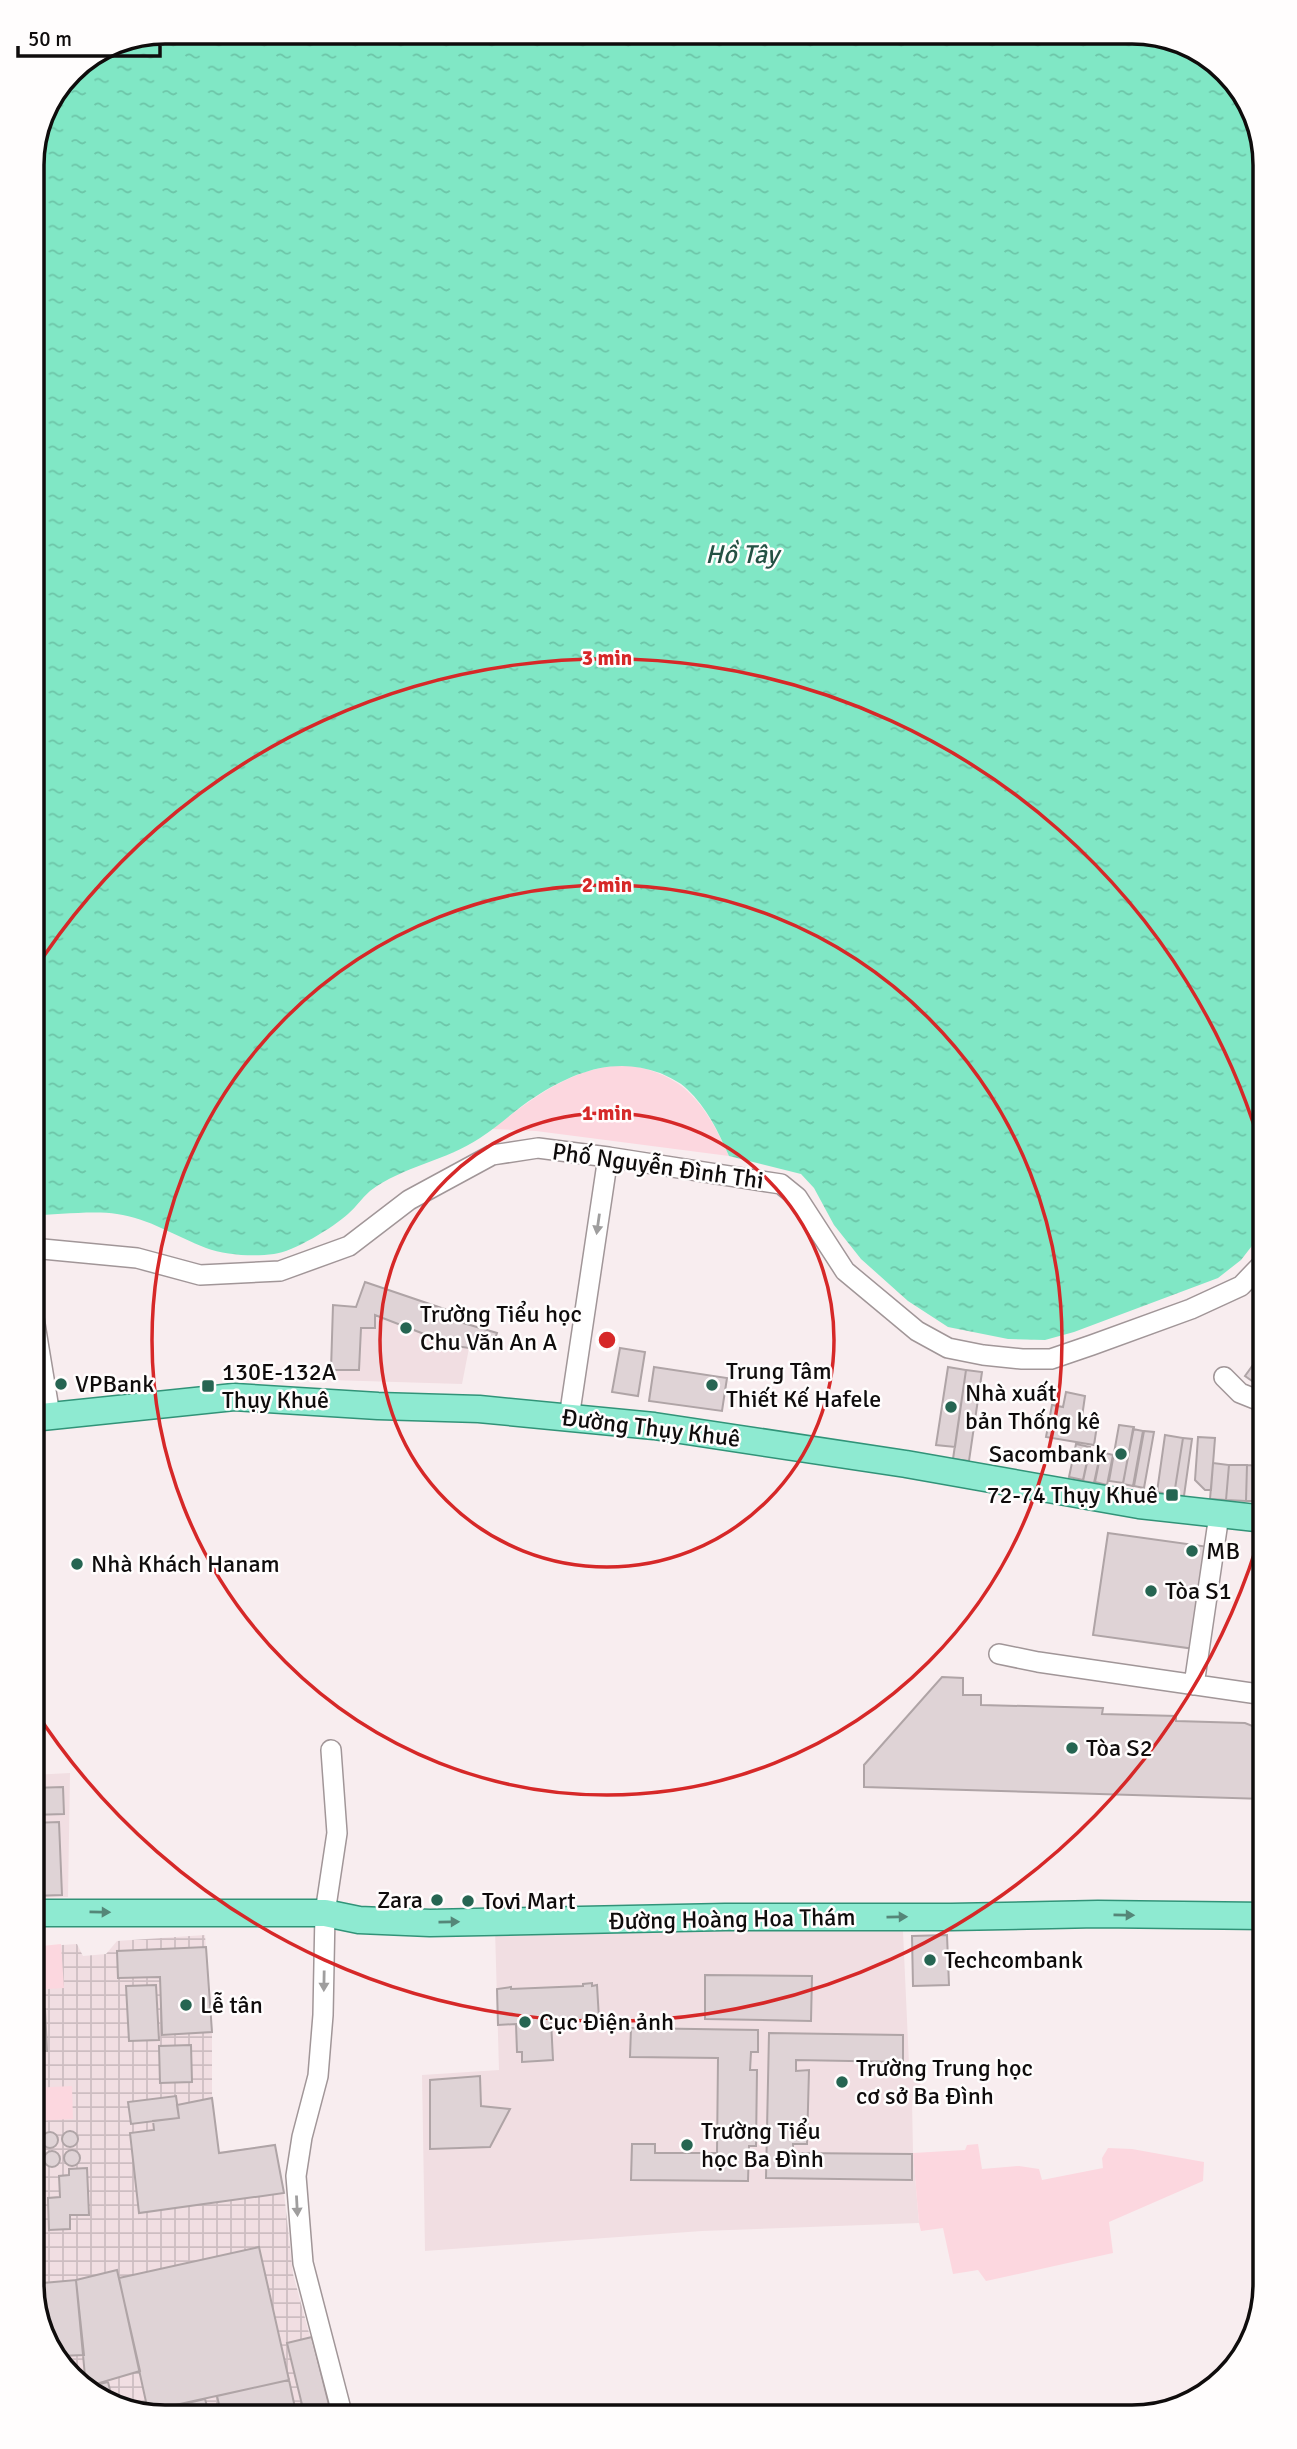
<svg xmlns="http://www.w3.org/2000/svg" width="1297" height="2449" font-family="Signika,sans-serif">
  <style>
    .built { fill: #f1dee2 }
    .industrial { fill: url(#industrial-grid) }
    .green { fill: #fcd7df }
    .water { fill: url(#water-ripples) }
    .building { fill: #dfd3d6; stroke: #afa4a6; stroke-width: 2 }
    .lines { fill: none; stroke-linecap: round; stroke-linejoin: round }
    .minor-casing { stroke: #a19698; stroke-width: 22 }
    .major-casing { stroke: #319378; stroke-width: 29 }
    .minor { stroke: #fff; stroke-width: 19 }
    .major { stroke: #8eead1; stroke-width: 26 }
    .oneway { fill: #9f9e9e }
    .oneway2 { fill: #558678 }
    .ring { fill: none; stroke: #d62828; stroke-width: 3.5 }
    .poi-dot { fill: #266552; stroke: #fffdfd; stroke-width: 2.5 }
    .labels { text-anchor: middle; stroke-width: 5; stroke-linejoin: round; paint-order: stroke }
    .street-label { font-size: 24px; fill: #0f0c0c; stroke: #fffdfd }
    .poi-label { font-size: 24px; fill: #0f0c0c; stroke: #fffdfd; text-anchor: start }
    .water-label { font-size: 26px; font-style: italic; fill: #245143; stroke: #fffdfd }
    .rim { fill: none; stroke: #0f0c0c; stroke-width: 3.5 }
    .centre { fill: #d62828; stroke: #fffdfd; stroke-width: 3.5 }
    .ring-label { font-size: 21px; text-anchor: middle; font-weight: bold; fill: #d62828; stroke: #fffdfd; stroke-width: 5; stroke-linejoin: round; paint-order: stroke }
  </style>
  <defs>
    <pattern id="industrial-grid" width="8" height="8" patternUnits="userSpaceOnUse" patternTransform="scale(1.75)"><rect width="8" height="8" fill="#f1dee2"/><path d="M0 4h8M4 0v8" fill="none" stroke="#cdbdc1"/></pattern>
    <pattern id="water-ripples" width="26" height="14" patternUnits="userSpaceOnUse" patternTransform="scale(1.75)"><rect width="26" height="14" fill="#80e7c5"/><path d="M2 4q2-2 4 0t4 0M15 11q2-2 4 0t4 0" fill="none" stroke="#6dc5a8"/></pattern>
  </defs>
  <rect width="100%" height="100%" fill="#f8edef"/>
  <path class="built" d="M365 1282 462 1315 460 1322 497 1333 491 1351 469 1348 462 1384 330 1380 333 1305 356 1307Z
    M70 1773 68 1897 32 1898V1775Z
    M495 1929 903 1931 909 2064H918L922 2098 912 2100 913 2153 919 2223 702 2231 425 2251 422 2075 499 2070Z"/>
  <path class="industrial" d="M205 1935 212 2032V2098L218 2152 275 2145 284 2193 293 2274 332 2417H156L90 2395 42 2336 32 2284V1947L77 1944 83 1956 106 1954 117 1941Z"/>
  <path class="green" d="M626 1065C685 1073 706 1105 729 1156L536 1131 492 1129C535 1097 571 1067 626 1065Z
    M61 1944 64 1988 32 1990V1947Z
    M72 2086 73 2119 32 2121V2088Z
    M978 2144 982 2169 1019 2166 1039 2169 1042 2180 1103 2168 1102 2158 1108 2148 1132 2149 1204 2162 1203 2181 1109 2222 1113 2253 986 2281 978 2270 953 2274 943 2228 921 2231 919 2223 913 2153 965 2150 967 2145Z"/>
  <path class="water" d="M165 32H1141L1213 59 1255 113 1265 165V1229L1241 1260 1218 1278 1074 1332 1045 1340 1008 1339 948 1327 908 1301 861 1259 834 1225 814 1188 801 1174 729 1156C718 1131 707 1108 687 1089 680 1082 669 1077 660 1073 615 1056 573 1072 535 1097 516 1109 499 1126 480 1138 446 1161 403 1166 370 1191 362 1198 356 1207 348 1214 334 1227 293 1252 274 1254 253 1257 225 1255 206 1248 177 1237 148 1218 117 1214 94 1210 56 1215 32 1215V156L71 70 114 41Z"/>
  <path class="building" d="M365 1282 462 1315 460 1322 497 1333 491 1351 455 1346 375 1315V1328H361L359 1370H331L333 1305 356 1307Z
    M620 1348 645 1352 638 1396 612 1392Z
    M1265 1348V1390L1245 1376Z
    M654 1367 727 1378 722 1411 649 1401Z
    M948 1367 966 1370 955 1447 936 1445Z
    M966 1370 982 1372 969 1461 953 1459Z
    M1066 1392 1085 1396 1082 1417 1098 1419 1094 1445 1046 1437 1052 1405 1063 1407Z
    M1119 1425 1134 1427 1123 1483 1109 1481Z
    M1133 1429 1143 1431 1133 1486 1123 1484Z
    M1144 1431 1154 1432 1144 1488 1134 1486Z
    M1165 1435 1183 1438 1174 1495 1157 1492Z
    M1198 1437 1215 1438 1211 1490H1205L1195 1480Z
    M1183 1438 1192 1439 1184 1496 1174 1495Z
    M1076 1444 1090 1447 1083 1480 1069 1477Z
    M1101 1452 1113 1455 1107 1485 1095 1482Z
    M1088 1458 1099 1460 1094 1483 1083 1481Z
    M1213 1463 1229 1465 1226 1500 1210 1499Z
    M1229 1465H1247L1246 1501 1226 1500Z
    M1247 1465 1259 1466 1258 1501H1246Z
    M1259 1466H1265V1501H1258Z
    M1108 1533 1209 1547 1195 1649 1093 1635Z
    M942 1677 963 1678V1695H981V1705L1103 1708 1102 1714 1176 1716V1721L1245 1723 1265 1731V1799L864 1787V1765Z
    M63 1787 64 1814 32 1815V1788Z
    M59 1822 62 1895 32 1896V1867H44V1859L32 1860V1823Z
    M947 1935 949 1985 913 1986 912 1936Z
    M206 1947 212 2032 162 2035 160 1977 118 1978 117 1951Z
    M705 1975 812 1976 811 2021 705 2019Z
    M592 1983V1986L597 1985 599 2019 551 2021 553 2060 522 2062V2052H517L516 2024 498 2025 497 1989 511 1987V1989L583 1986V1984Z
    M156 1985 159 2040 129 2041 126 1986Z
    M32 2009H45L47 2051H32Z
    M631 2028 758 2030V2052H751L750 2070H757L756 2146H749L748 2181 631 2180 632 2144H655V2153H717L718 2058 630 2057Z
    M769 2033 903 2035V2062L796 2060V2071L809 2070 807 2144H793V2153L912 2154V2180L766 2178Z
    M191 2045 192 2082 160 2083 159 2046Z
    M480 2076 481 2106 510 2109 490 2147 430 2149V2080Z
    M176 2096 179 2118 131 2124 128 2102Z
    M212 2098 219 2153 275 2145 284 2193 139 2213 130 2133 154 2130 153 2121 179 2118 177 2105Z
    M62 2139a8 8 0 1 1 16 0a8 8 0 1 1-16 0Z
    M42 2140a8 8 0 1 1 16 0a8 8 0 1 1-16 0Z
    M64 2158a8 8 0 1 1 16 0a8 8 0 1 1-16 0Z
    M44 2159a8 8 0 1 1 16 0a8 8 0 1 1-16 0Z
    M87 2168 89 2215H70V2229L49 2230 48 2198 60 2197 59 2176 69 2175V2169Z
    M259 2247 289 2380 148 2411 119 2278Z
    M117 2270 140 2371 86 2387 76 2280Z
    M76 2280 84 2355 59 2356 42 2336 32 2284Z
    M312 2337 332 2417H305L287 2343Z
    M289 2380 297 2417H222L217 2396Z
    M108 2382 113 2402 90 2395 86 2390V2387Z
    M205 2399 210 2417H156L144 2413Z"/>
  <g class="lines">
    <defs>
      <path id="minor" d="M32 1248 137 1258 200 1275 280 1271 349 1246 409 1200 492 1155 538 1148 608 1157 781 1184 797 1197 845 1271 917 1331 948 1348 983 1355 1022 1359H1051L1092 1345 1191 1309 1241 1286 1265 1261
        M32 1306 50 1415
        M1224 1377 1240 1393 1265 1403
        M569 1418 608 1157
        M999 1654 1038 1662 1265 1695
        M1194 1685 1219 1515
        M331 1750 337 1833 325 1913 323 2015 318 2076 302 2137 296 2176 303 2263 343 2417"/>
      <path id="major" d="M32 1418 234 1397 378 1406 479 1409 654 1426 906 1464 1139 1505 1265 1519
        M32 1913H325L359 1920 430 1923 725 1917H951L1098 1914 1265 1916"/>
    </defs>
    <use href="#minor" class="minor-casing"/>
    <use href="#major" class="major-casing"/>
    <use href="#minor" class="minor"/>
    <use href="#major" class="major"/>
  </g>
  <defs><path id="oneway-solid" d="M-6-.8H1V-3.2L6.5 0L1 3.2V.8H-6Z" transform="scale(1.75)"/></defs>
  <g class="oneway">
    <use href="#oneway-solid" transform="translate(598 1224) rotate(98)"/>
    <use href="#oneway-solid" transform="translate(324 1981) rotate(91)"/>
    <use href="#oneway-solid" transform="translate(297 2206) rotate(87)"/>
  </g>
  <g class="oneway2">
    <use href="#oneway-solid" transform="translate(100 1912) rotate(1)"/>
    <use href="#oneway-solid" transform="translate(1124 1915) rotate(1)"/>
    <use href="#oneway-solid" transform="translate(897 1917) rotate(-1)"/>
    <use href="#oneway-solid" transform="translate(449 1922) rotate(-1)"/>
  </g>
  <g class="ring">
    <circle cx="607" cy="1340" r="227"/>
    <circle cx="607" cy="1340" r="455"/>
    <path d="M1264 1522A682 682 0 0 1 32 1706M32 974A682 682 0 0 1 1264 1158"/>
  </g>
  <g class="poi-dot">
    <circle cx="406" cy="1328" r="7"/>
    <circle cx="61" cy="1384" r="7"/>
    <circle cx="712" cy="1385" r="7"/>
    <rect x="201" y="1379" width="14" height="14" rx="3.5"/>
    <circle cx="951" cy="1407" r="7"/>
    <circle cx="1121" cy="1454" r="7"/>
    <rect x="1165" y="1488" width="14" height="14" rx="3.5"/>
    <circle cx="1192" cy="1551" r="7"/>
    <circle cx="77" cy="1564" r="7"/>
    <circle cx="1151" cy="1591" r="7"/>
    <circle cx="1072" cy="1748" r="7"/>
    <circle cx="437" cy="1900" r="7"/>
    <circle cx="468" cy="1901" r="7"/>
    <circle cx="930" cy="1960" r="7"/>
    <circle cx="186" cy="2005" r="7"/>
    <circle cx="525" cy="2022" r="7"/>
    <circle cx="842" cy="2082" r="7"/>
    <circle cx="687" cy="2145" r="7"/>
  </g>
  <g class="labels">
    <g class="street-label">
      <text transform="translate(658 1166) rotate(8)" y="8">Phố Nguyễn Đình Thi</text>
      <text transform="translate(651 1428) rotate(7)" y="8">Đường Thụy Khuê</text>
      <text transform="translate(732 1919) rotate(-1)" y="8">Đường Hoàng Hoa Thám</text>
    </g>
    <g class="poi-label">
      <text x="420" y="1322">Trường Tiểu học<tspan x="420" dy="28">Chu Văn An A</tspan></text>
      <text x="726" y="1379">Trung Tâm<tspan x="726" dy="28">Thiết Kế Hafele</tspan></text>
      <text x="222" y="1380">130E-132A<tspan x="222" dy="28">Thụy Khuê</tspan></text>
      <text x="75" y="1392">VPBank</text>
      <text x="965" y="1401">Nhà xuất<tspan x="965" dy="28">bản Thống kê</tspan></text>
      <text x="1107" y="1462" text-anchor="end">Sacombank</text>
      <text x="1158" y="1503" text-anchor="end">72-74 Thụy Khuê</text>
      <text x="1206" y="1559">MB</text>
      <text x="91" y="1572">Nhà Khách Hanam</text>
      <text x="1165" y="1599">Tòa S1</text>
      <text x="1086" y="1756">Tòa S2</text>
      <text x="423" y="1908" text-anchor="end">Zara</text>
      <text x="482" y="1909">Tovi Mart</text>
      <text x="944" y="1968">Techcombank</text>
      <text x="200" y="2013">Lễ tân</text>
      <text x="539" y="2030">Cục Điện ảnh</text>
      <text x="856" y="2076">Trường Trung học<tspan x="856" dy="28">cơ sở Ba Đình</tspan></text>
      <text x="701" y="2139">Trường Tiểu<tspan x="701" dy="28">học Ba Đình</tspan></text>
    </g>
    <g class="water-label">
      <text x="742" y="563">Hồ Tây</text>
    </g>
  </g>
  <path d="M0 0H1297V2449H0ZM165 44H1132A121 121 0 0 1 1253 165V2284A121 121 0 0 1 1132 2405H165A121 121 0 0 1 44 2284V165A121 121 0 0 1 165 44Z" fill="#fffdfd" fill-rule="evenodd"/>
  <path class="rim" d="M165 44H1132A121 121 0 0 1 1253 165V2284A121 121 0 0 1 1132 2405H165A121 121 0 0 1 44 2284V165A121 121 0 0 1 165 44Z"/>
  <circle cx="607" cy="1340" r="10" class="centre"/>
  <g class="ring-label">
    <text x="607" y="665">3 min</text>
    <text x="607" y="892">2 min</text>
    <text x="607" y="1120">1 min</text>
  </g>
  <path d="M18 46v10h142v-10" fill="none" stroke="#0f0c0c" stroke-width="3.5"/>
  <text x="28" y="46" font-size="21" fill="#0f0c0c" stroke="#fffdfd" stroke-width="5" paint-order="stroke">50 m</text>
</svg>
